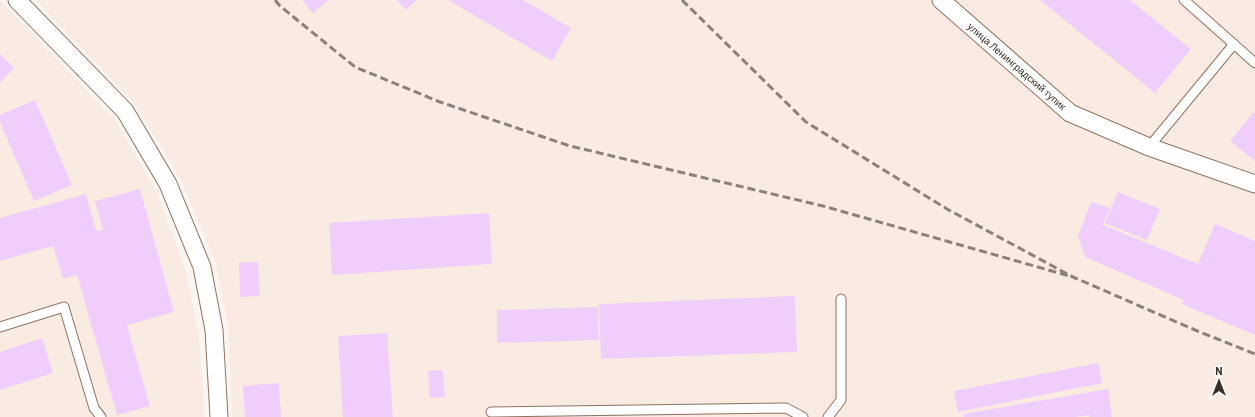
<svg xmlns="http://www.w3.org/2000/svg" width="1255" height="417" font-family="Barlow,sans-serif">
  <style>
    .built { fill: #faebe2 }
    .building { fill: #f0cefc }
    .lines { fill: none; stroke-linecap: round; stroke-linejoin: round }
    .lane-casing { stroke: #8d7363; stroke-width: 11 }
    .street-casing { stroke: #8d7363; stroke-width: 19 }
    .lane { stroke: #fff; stroke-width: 9 }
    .street { stroke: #fff; stroke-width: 17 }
    .rail { stroke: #8a817c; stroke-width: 3; stroke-dasharray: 8 4; stroke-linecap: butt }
    .labels { text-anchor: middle; stroke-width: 3; stroke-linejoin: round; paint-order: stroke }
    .street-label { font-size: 10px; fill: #3a2f28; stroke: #fff }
  </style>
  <rect width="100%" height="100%" fill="#fbf5f2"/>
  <path class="built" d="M0 0 114 119 156 190 186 271 199 336 205 417H0Z
    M36 0H1255V417H232L228 328 216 264 181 180 136 106Z"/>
  <path class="building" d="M302 0H328L313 13Z
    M397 0H417L406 10Z
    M448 0H523L571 28 552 61Z
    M1040 0H1130L1191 49 1155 93Z
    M0 54 14 68 0 83Z
    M35 100 72 185 34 201 0 122V115Z
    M1254 112 1255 113V161L1230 141Z
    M140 189 174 312 127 325 150 406 117 415 77 275 63 279 53 246 0 261V218L86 194 96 231 103 230 95 201Z
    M1118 192 1160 209 1147 240 1105 223Z
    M1091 202 1110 208 1103 225 1198 264 1215 224 1255 241V335L1182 304 1184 300 1085 257 1078 236Z
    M489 213 492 264 332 275 329 223Z
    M258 262 260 296 240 297 239 263Z
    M795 296 797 352 601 359 599 304Z
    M598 307 599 340 497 343V310Z
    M387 333 393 417H343L338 336Z
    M42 338 53 373 0 390V352Z
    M1098 363 1102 383 958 412 954 391Z
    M443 370 445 397 430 398 428 371Z
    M279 383 281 417H245L243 386Z
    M1108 389 1112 417H1089V415L1075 417H964L963 414Z"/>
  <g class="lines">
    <defs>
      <path id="lane" d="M1184 0 1255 63
        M1149 147 1234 44
        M0 327 64 307 94 408 101 417
        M491 412 786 408 803 417
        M828 417 841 400V299"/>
      <path id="street" d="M17 0 125 111 168 184 202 267 214 330 219 417
        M941 0 1070 113 1149 147 1255 184"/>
    </defs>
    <use href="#lane" class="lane-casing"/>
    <use href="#street" class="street-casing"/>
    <use href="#lane" class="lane"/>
    <use href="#street" class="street"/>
    <path class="rail" d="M275 0 280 6 355 67 440 102 570 146 823 206 1073 277
      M682 0 806 122 947 209 1073 277 1195 330 1255 354"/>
  </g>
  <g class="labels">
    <g class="street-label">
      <text transform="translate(1017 66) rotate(41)" y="4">улица Ленинградский тупик</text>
    </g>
  </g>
  <g transform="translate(1219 381)" stroke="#ffffff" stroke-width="3" paint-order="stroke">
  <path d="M0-3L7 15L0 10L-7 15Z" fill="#3a2f28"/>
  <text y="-6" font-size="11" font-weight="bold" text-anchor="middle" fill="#3a2f28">N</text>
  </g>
</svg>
